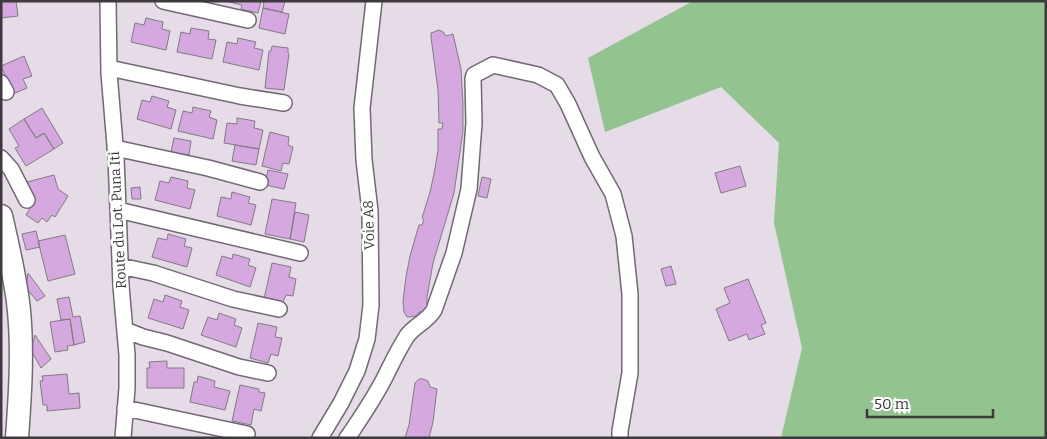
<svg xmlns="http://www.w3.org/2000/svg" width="1047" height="439" viewBox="0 0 1047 439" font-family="Bitter,serif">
	<rect width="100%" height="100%" fill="#e6dce8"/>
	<path fill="#93c38f" d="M693 1H1046V438H781L802 348 774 223 779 143 721 87 605 132 588 58Z"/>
	<path fill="#d5a8df" stroke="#827a84" d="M1 1H16L18 16 1 18Z
		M225 1H261L258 13 241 9 242 5Z
		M264 1H285L282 12 263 8Z
		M263 8 289 14 285 34 259 28Z
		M146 18 163 22 162 29 170 31 166 50 131 42 135 23 144 25Z
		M191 28 209 31 208 39 216 40 212 59 177 52 181 32 190 34Z
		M439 30 443 32 446 36 453 34 461 69 463 104V131L454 193 433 263 427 297V312H419L416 316 409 317H407L404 312 403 301 406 277 410 256 419 225H422L424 220 422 218 430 192 434 174 438 150V129H442L443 123H439L438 90 431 37V33Z
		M238 38 256 42 254 48 263 50 259 70 223 62 227 42 237 44Z
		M272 46 288 48V53L289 54 284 90 265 88 269 51H271Z
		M24 56 32 76 23 79 27 88 13 94 1 66Z
		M152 96 169 101 167 107 176 110 171 129 137 119 142 100 150 102Z
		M193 107 211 111 209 117 217 120 213 139 178 131 183 111 192 113Z
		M42 108 63 143 54 149 44 133 36 138 24 119Z
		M237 118 255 121 254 128 263 130 259 149 224 143 227 123 237 124Z
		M24 119 36 138 44 133 54 149 26 166 15 148 19 146 9 129Z
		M270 132 289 137 288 145 293 147 289 164 283 163 281 171 262 166Z
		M174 138 191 141 189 155 171 152Z
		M235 145 259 149 256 165 232 161Z
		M740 166 746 186 721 193 715 173Z
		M268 170 288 174 284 189 265 185Z
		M54 175 58 189 68 196 55 217 52 215 47 222 42 218 38 223 26 215 34 202 32 200 27 182Z
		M171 177 188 181 187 188 195 190 190 209 155 200 160 181 169 183Z
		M482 177 491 179 487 198 478 196Z
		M140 187 141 199H132L131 188Z
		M232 192 250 197 248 203 256 205 251 225 217 216 221 197 231 199Z
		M272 199 296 203 290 239 265 234Z
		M295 212 309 215 304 242 290 239Z
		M36 231 40 247 26 250 22 234Z
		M168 234 186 239 184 246 192 248 187 267 152 257 158 238 167 240Z
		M65 235 75 274 48 281 38 241Z
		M233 254 250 259 248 265 256 268 250 287 216 275 222 256 232 259Z
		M272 263 291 267 289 277 296 279 293 296 286 295 283 302 264 299Z
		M671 266 676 284 666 286 661 269Z
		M28 273 45 296 37 301 26 288Z
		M748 279 766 323 761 325 765 334 749 340 747 334 729 341 716 309 730 303 724 288Z
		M165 295 182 301 180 307 189 310 183 329 148 318 154 299 163 302Z
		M69 297 73 317 80 316 85 342 74 345 70 319 61 320 57 299Z
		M219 313 236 319 234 325 242 328 236 347 201 335 208 317 217 320Z
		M70 319 74 345 67 346 68 350 55 352 50 322Z
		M258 323 277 327 275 337 282 338 278 356 271 354 268 363 250 358Z
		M35 335 51 359 41 368 31 350Z
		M167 361V368H184V388H147V368H150L149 362Z
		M67 374 69 394 79 393 80 408 47 411V405H43L40 381H43L42 376Z
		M198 376 215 381 214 387 230 391 225 410 190 402 194 382H197Z
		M419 379H423L428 381 430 387 437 389 433 422 429 438H405L409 425 415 383Z
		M240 385 259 389V392L265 393 261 411 254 409 251 425 232 421Z"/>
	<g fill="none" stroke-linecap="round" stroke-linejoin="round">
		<defs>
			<path id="minor" d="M108 1 109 73 116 157 121 286 127 355V388L123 438
				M163 1 248 20
				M109 68 240 96 284 103
				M1 83 6 92
				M115 148 208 168 260 182
				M1 158 11 169 27 200
				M118 210 300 253
				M120 266 153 273 233 299 279 309
				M125 330 143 337 167 343 239 367 268 373
				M125 408 247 434
				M320 438 341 403 357 371 367 339 371 305 370 211 364 160 362 108 374 1
				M347 438 350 434C362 416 375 397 385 377 392 363 398 350 407 336 414 326 428 321 434 310L454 253 469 189 474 123 473 79 474 75 493 65 538 75 557 85 568 104 592 157 613 194 624 236 630 294V373L620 431V438"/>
			<path id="secondary" d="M1 216C8 247 16 279 19 311 23 353 20 396 17 438"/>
		</defs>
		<use href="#minor" stroke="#726974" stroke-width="18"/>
		<use href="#secondary" stroke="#726974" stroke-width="25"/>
		<use href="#minor" stroke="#fff" stroke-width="15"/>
		<use href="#secondary" stroke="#fff" stroke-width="22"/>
	</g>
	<g text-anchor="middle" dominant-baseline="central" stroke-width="5" stroke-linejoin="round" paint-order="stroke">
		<g font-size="14" fill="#3d393d" stroke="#fff">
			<text transform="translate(118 220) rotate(-93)">Route du Lot. Puna Iti</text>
			<text transform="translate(369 225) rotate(-92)">Voie A8</text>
		</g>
	</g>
	<rect width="1047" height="439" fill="none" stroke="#3d393d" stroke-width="5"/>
	<path d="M867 409v8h126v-8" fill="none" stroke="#3d393d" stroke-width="2.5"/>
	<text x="874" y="409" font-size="15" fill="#3d393d" stroke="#ffffff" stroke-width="4" paint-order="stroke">50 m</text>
</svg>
